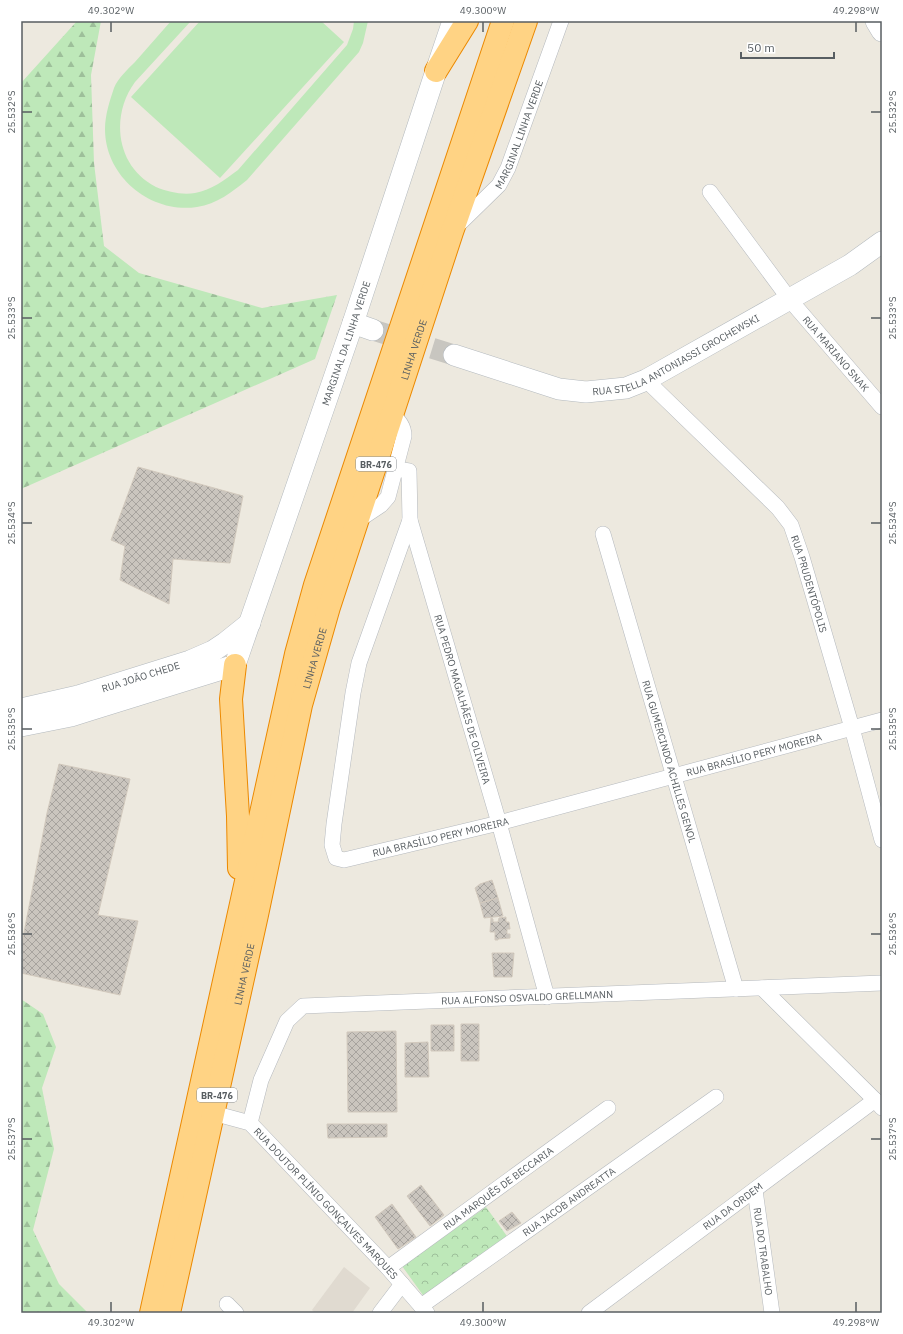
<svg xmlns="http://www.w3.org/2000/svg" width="903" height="1334" viewBox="0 0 903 1334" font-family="'IBM Plex Sans',sans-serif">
	<defs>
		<pattern id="forest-firs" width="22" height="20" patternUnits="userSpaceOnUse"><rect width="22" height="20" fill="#bee8b9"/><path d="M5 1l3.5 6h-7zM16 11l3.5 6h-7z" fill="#9dbf9a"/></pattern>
		<pattern id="park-crowns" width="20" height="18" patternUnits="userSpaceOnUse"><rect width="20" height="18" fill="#bee8b9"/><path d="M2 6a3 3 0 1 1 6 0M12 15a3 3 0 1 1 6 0" fill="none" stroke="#9dbf9a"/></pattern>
		<pattern id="building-cross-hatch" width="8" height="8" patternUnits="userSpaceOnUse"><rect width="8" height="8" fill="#cac5be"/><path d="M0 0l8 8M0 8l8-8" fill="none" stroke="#a7a39e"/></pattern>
	</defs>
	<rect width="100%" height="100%" fill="#ede9df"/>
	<path fill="#e0dad0" d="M344 1267 370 1288 352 1313H315L312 1310Z"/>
	<path fill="url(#forest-firs)" d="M77 21H101L91 75 94 163 104 246 139 273 262 308 337 295 315 359 21 489V83Z
		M21 999 43 1014 56 1047 42 1088 54 1149 33 1230 59 1284 88 1313H21Z"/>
	<path fill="url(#park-crowns)" d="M486 1207 509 1239 425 1298 402 1266Z"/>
	<path fill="#bee8b9" d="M171 21H191L135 82C110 116 116 167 156 187 168 192 182 195 195 193 212 190 224 180 238 170L347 45 353 29 354 21H368L363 43 359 52 247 180C232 192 217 204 197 207 151 214 105 177 105 129 105 115 110 100 114 88 118 78 128 69 135 62 147 48 159 35 171 21Z
		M200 21H321L344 42 220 178 131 97Z"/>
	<path fill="url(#building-cross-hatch)" stroke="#d2c9bd" d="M138 467 243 496 230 563 173 559 169 604 120 580 125 546 111 540Z
		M59 764 130 779 98 915 138 921 120 995 21 973V948L47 813Z
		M492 880 498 898 480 903 475 888 480 884Z
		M498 898 503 916 484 918 480 903Z
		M506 917V922H509L510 929H507V934H510V938L498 939V940H495V932H490L491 918 493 919V922H498L499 918Z
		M492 953H514L512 977H494Z
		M461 1024H479V1061H461Z
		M431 1025H454V1051H431Z
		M396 1031 397 1112H348L347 1032Z
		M428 1042 429 1077H405V1043Z
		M327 1124H387V1137L328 1138Z
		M421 1185 444 1215 430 1226 407 1196Z
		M392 1204 416 1237 398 1249 375 1217Z
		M512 1212 521 1223 507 1231 499 1221Z"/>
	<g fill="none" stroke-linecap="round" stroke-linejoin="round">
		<path stroke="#c8c6c0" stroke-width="21" stroke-dasharray="21 10" stroke-linecap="butt" d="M373 330 454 355"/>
		<defs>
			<g id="street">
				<path id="s1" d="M710 192 790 300 882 407"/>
				<path id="s2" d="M455 228 499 185 508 168 561 21"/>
				<path id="s3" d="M646 380 778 508 791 525 802 557 852 728 882 840"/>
				<path id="s4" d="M397 469 409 471 410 520 499 823 547 997"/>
				<path id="s5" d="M410 520 359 663 353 693 334 824 332 845 336 858 344 860 499 823 882 720"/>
				<path d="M357 521 381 505 388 497 404 436C404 426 399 421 392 414"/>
				<path id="s6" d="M603 534 736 989"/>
				<path d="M762 988 875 1100 882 1108"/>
				<path id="s7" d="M213 1113 250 1123 388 1268 427 1313"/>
				<path id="s8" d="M250 1123 261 1080 287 1021 303 1006 882 983"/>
				<path id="s9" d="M755 1190 772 1313"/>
				<path id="s10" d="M388 1268 608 1108"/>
				<path d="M227 1304 236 1313"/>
				<path id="s11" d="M421 1306 716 1097"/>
				<path d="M380 1313 402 1284"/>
				<path id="s12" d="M589 1313 875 1100"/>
			</g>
			<g id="secondary">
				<path d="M876 21 882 31"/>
				<path d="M353 323 373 330"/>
				<path id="s13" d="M454 355 559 389 586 392 626 388 646 380 850 265 882 242"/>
				<path id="s14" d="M21 709 78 696 190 661 213 651 225 643 250 623"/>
				<path id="s15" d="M21 726 71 716 90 710 235 665 353 323 436 71 453 21"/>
			</g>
			<g id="highway">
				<path d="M436 71 467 21"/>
				<path d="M235 665 231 699 238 816 239 868"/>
				<path d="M151 1313 296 654 315 585 503 21"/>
				<path id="s16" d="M169 1313 257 915 301 705 329 607 452 232 526 21"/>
			</g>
		</defs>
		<use href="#street" stroke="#b5b9be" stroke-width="16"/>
		<use href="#secondary" stroke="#b3b9be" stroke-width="22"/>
		<use href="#highway" stroke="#ec8900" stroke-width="24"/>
		<use href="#street" stroke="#fff" stroke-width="15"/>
		<use href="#secondary" stroke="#fff" stroke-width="21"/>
		<use href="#highway" stroke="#ffd384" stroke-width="22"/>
	</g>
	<path fill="none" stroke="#585e62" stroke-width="1.5" d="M111 22V32M483 22V32M856 22V32M22 112H32M871 112H881M22 318H32M871 318H881M22 523H32M871 523H881M22 729H32M871 729H881M22 934H32M871 934H881M22 1139H32M871 1139H881M111 1302V1312M483 1302V1312M856 1302V1312"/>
	<g text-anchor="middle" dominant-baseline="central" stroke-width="3.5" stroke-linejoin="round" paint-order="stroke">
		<g fill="#fff" stroke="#8a8e91" stroke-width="1">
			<rect x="356" y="457" width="40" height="14" rx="3"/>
			<rect x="197" y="1088" width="40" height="14" rx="3"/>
		</g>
		<g font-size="9" font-weight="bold" fill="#585e62">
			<text x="376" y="464">BR-476</text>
			<text x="217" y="1095">BR-476</text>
		</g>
		<g font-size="10" fill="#585e62" stroke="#fff">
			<text stroke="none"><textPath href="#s2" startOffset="116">MARGINAL LINHA VERDE</textPath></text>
			<text stroke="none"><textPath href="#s15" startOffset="563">MARGINAL DA LINHA VERDE</textPath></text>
			<text stroke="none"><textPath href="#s16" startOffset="995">LINHA VERDE</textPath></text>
			<text stroke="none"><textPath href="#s13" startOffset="236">RUA STELLA ANTONIASSI GROCHEWSKI</textPath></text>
			<text stroke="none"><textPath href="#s1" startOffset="205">RUA MARIANO SNAK</textPath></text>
			<text stroke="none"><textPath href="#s3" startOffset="267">RUA PRUDENTÓPOLIS</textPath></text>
			<text stroke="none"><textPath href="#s16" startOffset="671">LINHA VERDE</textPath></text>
			<text stroke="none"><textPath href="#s14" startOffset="124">RUA JOÃO CHEDE</textPath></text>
			<text stroke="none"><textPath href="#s4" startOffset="248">RUA PEDRO MAGALHÃES DE OLIVEIRA</textPath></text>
			<text stroke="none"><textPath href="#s5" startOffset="781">RUA BRASÍLIO PERY MOREIRA</textPath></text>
			<text stroke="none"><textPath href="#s6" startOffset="237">RUA GUMERCINDO ACHILLES GENOL</textPath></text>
			<text stroke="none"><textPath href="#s5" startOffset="457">RUA BRASÍLIO PERY MOREIRA</textPath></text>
			<text stroke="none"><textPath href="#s16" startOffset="347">LINHA VERDE</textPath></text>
			<text stroke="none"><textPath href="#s8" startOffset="355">RUA ALFONSO OSVALDO GRELLMANN</textPath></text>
			<text stroke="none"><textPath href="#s10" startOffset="136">RUA MARQUÊS DE BECCARIA</textPath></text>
			<text stroke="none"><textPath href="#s11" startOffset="181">RUA JACOB ANDREATTA</textPath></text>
			<text stroke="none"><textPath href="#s7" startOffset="149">RUA DOUTOR PLÍNIO GONÇALVES MARQUES</textPath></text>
			<text stroke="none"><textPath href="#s12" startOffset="179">RUA DA ORDEM</textPath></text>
			<text stroke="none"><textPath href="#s9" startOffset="62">RUA DO TRABALHO</textPath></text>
		</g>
	</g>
	<rect width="903" height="1334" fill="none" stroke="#ffffff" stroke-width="44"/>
	<path d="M741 52v6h93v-6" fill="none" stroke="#585e62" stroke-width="2"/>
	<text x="747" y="52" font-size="12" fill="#585e62" stroke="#ffffff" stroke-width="3" paint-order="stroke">50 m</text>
	<rect x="22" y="22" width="859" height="1290" fill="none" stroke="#585e62" stroke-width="1.5"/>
	<g font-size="10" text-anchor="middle" fill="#585e62">
		<text x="111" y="14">49.302°W</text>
		<text x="483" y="14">49.300°W</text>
		<text x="856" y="14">49.298°W</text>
		<text transform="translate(11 112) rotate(-90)" y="4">25.532°S</text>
		<text transform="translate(892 112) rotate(-90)" y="4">25.532°S</text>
		<text transform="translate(11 318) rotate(-90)" y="4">25.533°S</text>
		<text transform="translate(892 318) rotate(-90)" y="4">25.533°S</text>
		<text transform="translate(11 523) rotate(-90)" y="4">25.534°S</text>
		<text transform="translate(892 523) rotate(-90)" y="4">25.534°S</text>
		<text transform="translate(11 729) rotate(-90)" y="4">25.535°S</text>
		<text transform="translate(892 729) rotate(-90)" y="4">25.535°S</text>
		<text transform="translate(11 934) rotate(-90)" y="4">25.536°S</text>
		<text transform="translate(892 934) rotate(-90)" y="4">25.536°S</text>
		<text transform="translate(11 1139) rotate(-90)" y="4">25.537°S</text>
		<text transform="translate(892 1139) rotate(-90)" y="4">25.537°S</text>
		<text x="111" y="1326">49.302°W</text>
		<text x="483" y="1326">49.300°W</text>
		<text x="856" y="1326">49.298°W</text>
	</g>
</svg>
